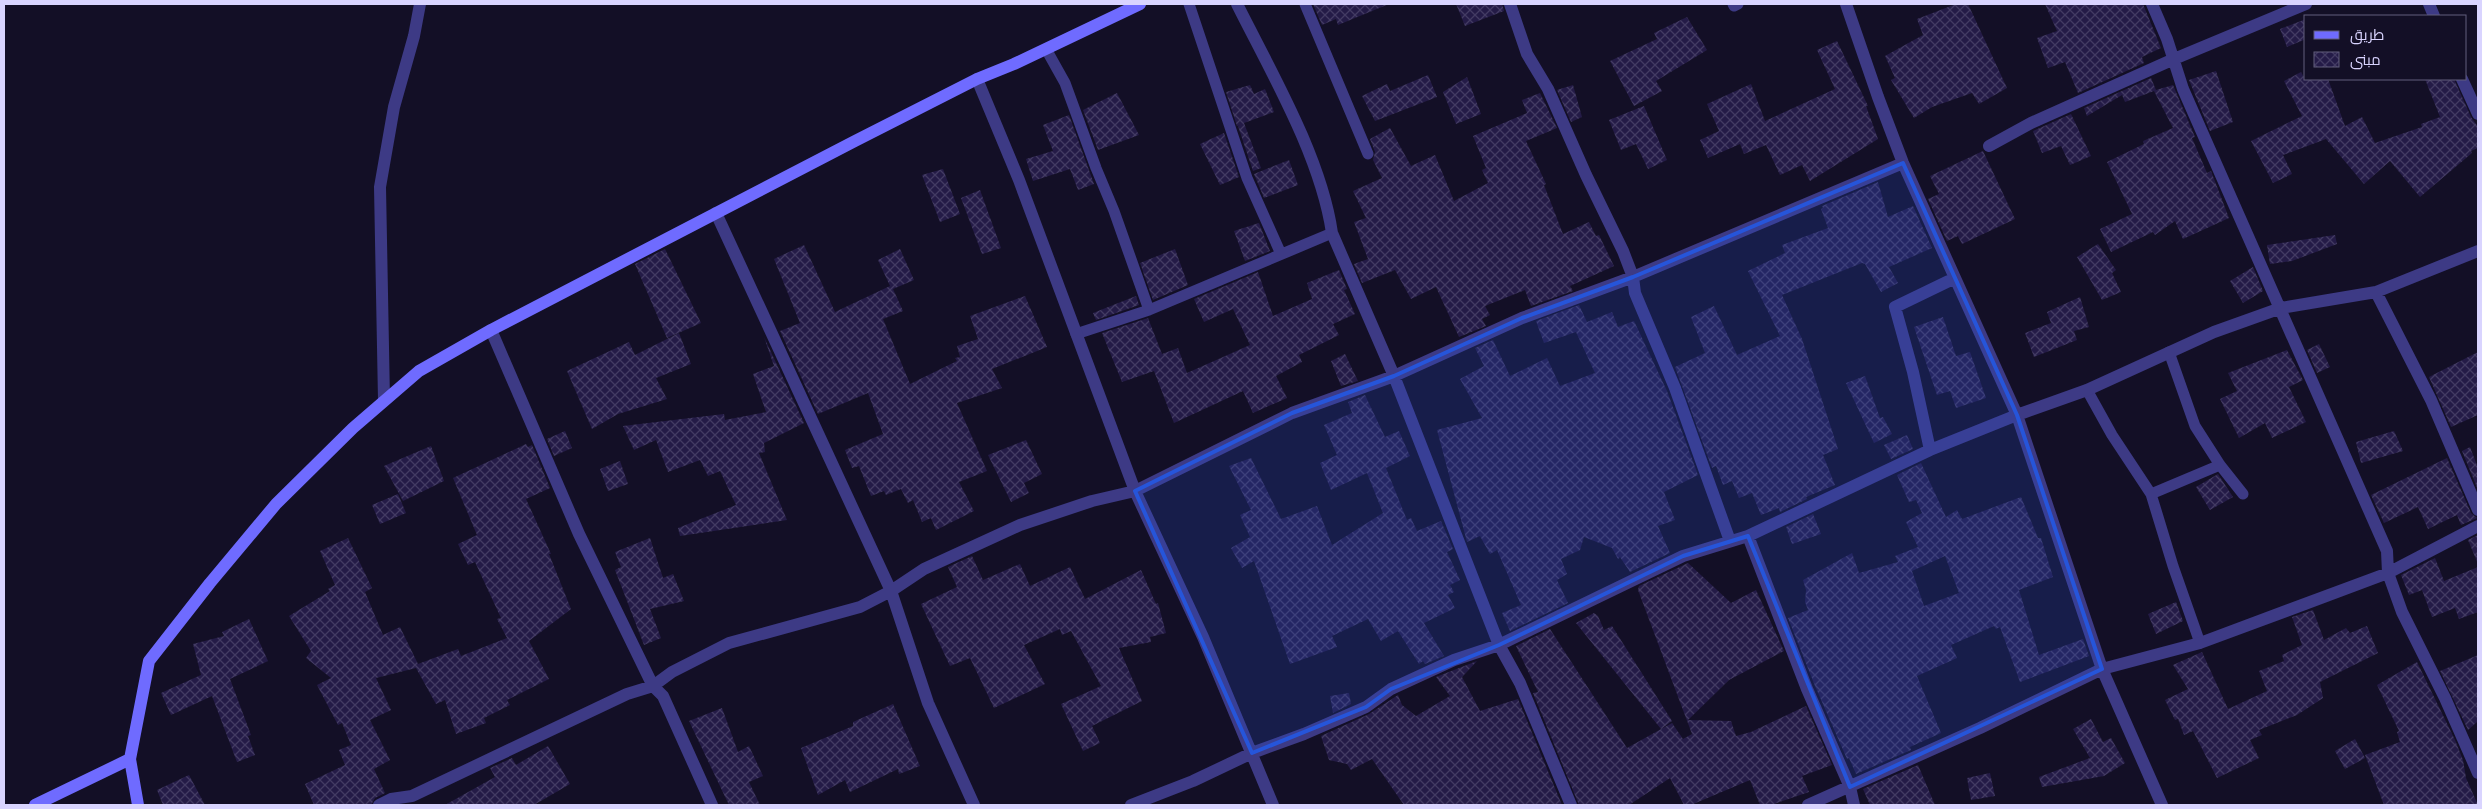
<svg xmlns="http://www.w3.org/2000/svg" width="2482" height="809" viewBox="0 0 2482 809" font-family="Ubuntu,Cairo,sans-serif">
	<defs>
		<pattern id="building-cross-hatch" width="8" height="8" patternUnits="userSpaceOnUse" patternTransform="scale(1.25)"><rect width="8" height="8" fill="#241b47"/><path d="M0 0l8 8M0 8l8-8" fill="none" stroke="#433b63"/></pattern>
	</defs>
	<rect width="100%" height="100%" fill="#130f26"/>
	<path fill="url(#building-cross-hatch)" fill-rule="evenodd" d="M1313 4H1389L1338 25 1336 19 1322 25Z
		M1456 4H1502L1504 11 1465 26Z
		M1956 4H1968L2007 88 1979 104 1972 93 1932 107 1914 118 1891 80 1895 78 1885 56 1923 35 1917 19Z
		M2045 4H2143L2161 48 2142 57 2144 63 2078 93 2065 62 2048 68 2037 38 2057 31Z
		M1687 17 1707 50 1656 81 1662 91 1634 106 1610 61 1657 39 1654 33Z
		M2306 19V39L2287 47 2280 29Z
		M1837 41 1868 106H1866L1878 139 1810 181 1802 165 1780 175 1766 145 1744 154 1740 144 1708 158 1700 140 1719 131 1707 104 1751 84 1765 121 1835 89 1817 50Z
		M2216 71 2233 122 2210 131 2189 80Z
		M2301 72 2305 79H2328L2345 126 2362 117 2375 143 2422 127 2421 124 2440 117 2425 79H2454L2471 117 2478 127V148L2471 151 2472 153 2420 197 2390 161 2364 184 2326 139 2283 155 2292 174 2273 183 2251 141 2302 116 2284 81Z
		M1428 75 1437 97 1375 121 1362 96 1387 84 1390 91Z
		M1467 77 1481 114 1456 124 1443 92Z
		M2151 78 2156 90 2173 85 2195 137 2192 138 2207 173 2211 171 2229 218 2183 239 2175 221 2155 235 2153 232 2111 252 2100 229 2132 214 2107 162 2144 144 2143 141 2173 128 2154 91 2125 102 2122 95 2087 116 2084 108Z
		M1250 85 1254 94 1265 89 1274 112 1244 123 1261 168 1253 171 1238 126 1240 125 1237 126 1226 92Z
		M1573 85 1582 117 1571 122 1557 90Z
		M1117 93 1139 135 1098 150 1083 110Z
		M1540 93 1557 128 1526 141 1546 184 1544 185 1563 234 1589 222 1596 236 1599 235 1614 266 1570 286 1573 291 1531 306 1525 290 1485 306 1490 315 1482 319 1486 326 1459 337 1436 287 1411 299 1395 270 1362 283 1354 264 1368 259 1354 222 1366 218 1353 191 1382 178 1373 160 1375 152 1370 139 1390 128 1411 166 1435 155 1454 201 1488 183 1482 170 1486 168 1473 136 1527 113 1522 100Z
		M1644 106 1667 160 1648 169 1636 144 1621 150 1609 120Z
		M2071 114 2091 156 2070 165 2061 146 2042 153 2033 131Z
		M1069 115 1094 184 1078 190 1070 169 1033 181 1026 159 1053 151 1043 125Z
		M1224 133 1239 177 1220 185 1200 144Z
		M1983 151 2015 219 1962 244 1958 236 1947 241 1928 199 1939 194 1930 176Z
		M1289 160 1298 185 1264 198 1254 174Z
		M943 169 960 214 940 222 922 175Z
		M1878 182 1888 217 1913 206 1932 248 1889 267 1898 283 1881 292 1865 264 1862 263 1782 295 1802 339 1838 449 1823 455 1835 485 1806 497 1807 499 1780 512 1779 508 1761 515 1752 493 1739 498 1732 481 1723 485 1716 466 1712 468 1675 367 1705 353 1691 317 1714 306 1737 355 1780 336 1748 271 1785 253 1782 245 1828 228 1821 209 1823 208 1822 206Z
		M980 190 1001 248 982 254 961 198Z
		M1259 223 1270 251 1245 261 1234 231Z
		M2335 235 2337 244 2292 261 2270 264 2267 245Z
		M2098 244 2116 270 2112 273 2121 292 2102 300 2077 257Z
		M804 245 835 312 890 286 878 260 900 249 914 280 893 289 903 311 883 319 910 384 957 361 955 358 960 357 957 346 978 339 970 316 1025 296 1047 347 992 369 1002 388 957 403 987 471 959 482 974 511 936 530 931 518 922 522 913 500 908 503 901 489 886 495 884 491 871 496 859 466 852 468 845 450 883 434 868 393 818 414 780 331 800 323 774 259Z
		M665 249 701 323 667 338 635 264Z
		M1175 249 1188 285 1153 300 1140 263Z
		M2253 267 2263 291 2243 303 2230 281Z
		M1339 270 1347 289 1344 290 1355 314 1333 324 1339 335 1299 355 1302 362 1276 376 1287 398 1253 413 1243 391 1174 423 1154 371 1122 382 1102 333 1148 318 1162 354 1178 348 1187 373 1250 345 1233 309 1204 322 1194 299 1258 272 1273 316 1312 299 1307 283Z
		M1136 296 1139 305 1096 320 1093 313Z
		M2080 297 2089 327 2074 331 2077 340 2034 357 2025 333 2051 323 2047 312Z
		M1579 305 1587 322 1612 312 1618 327 1634 321 1667 391 1698 475 1664 492 1675 520 1658 526 1670 553 1630 572 1620 557 1618 559 1612 548 1584 537 1580 550 1561 559 1567 574 1557 580 1568 603 1510 631 1502 613 1521 605 1497 550 1490 554 1480 536 1467 542 1437 430 1482 418 1460 379 1484 366 1475 348 1493 340 1510 376 1547 358 1560 386 1595 373 1576 332 1544 343 1536 321Z
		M1943 317 1956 356 1970 352 1986 398 1956 408 1950 391 1937 395 1914 327Z
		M679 333 691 364 656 378 667 399 618 414 592 429 567 371 629 342 635 355Z
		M764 337 804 423 764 443 765 452 759 453 787 520 680 536 678 528 736 505 720 471 708 476 700 460 668 472 656 440 634 450 623 426 724 414 725 420 766 412 753 374 774 366Z
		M2319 344 2330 367 2317 373 2307 350Z
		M2287 350 2303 380 2289 387 2306 422 2272 438 2265 423 2239 438 2220 399 2237 391 2228 373Z
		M2478 352V415L2451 427 2429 377Z
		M1345 354 1358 381 1341 386 1331 361Z
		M1865 376 1880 418 1883 417 1892 434 1874 443 1846 383Z
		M1365 395 1385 437 1399 431 1410 456 1386 468 1407 520 1411 518 1417 531 1441 521 1453 549 1447 552 1460 580 1450 585 1454 592 1448 595 1455 608 1424 623 1444 656 1425 664 1423 661 1419 664 1398 631 1381 641 1368 619 1332 636 1337 647 1290 664 1254 561 1242 568 1231 548 1250 537 1240 515 1251 510 1229 466 1251 458 1281 519 1317 506 1332 545 1383 513 1367 473 1331 490 1320 463 1337 455 1324 425 1352 413 1348 402Z
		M565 431 572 448 554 456 547 439Z
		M2394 431 2403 451 2361 463 2356 442Z
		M1907 435 1913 449 1891 459 1884 445Z
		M1026 440 1042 474 1024 483 1029 493 1011 502 988 455Z
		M526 444 528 447 532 445 550 488 526 499 551 554H549L571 609 529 641 549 679 507 700 510 705 484 718 486 723 456 734 445 700 436 704 416 668 376 678 391 710 370 720 390 760 374 769 385 793 375 798 371 805H314L305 784 345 765 339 750 351 745 342 723 338 725 317 685 331 678 306 658 311 651 289 616 330 591 328 589 335 585 320 551 348 538 372 588 365 592 383 635 400 627 418 664 458 649 461 656 507 638 497 619 501 618 475 562 468 565 458 544 477 535 453 478Z
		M431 446 444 481 403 501 384 466Z
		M2470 447 2478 468V490L2462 451Z
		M2447 458 2471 513 2477 518 2461 525 2457 515 2428 529 2418 507 2384 523 2371 495Z
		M620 461 628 484 608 491 600 469Z
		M1921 463 1946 517 1957 510 1962 519 2021 497 2038 538H2041L2053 577 2019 590 2039 655 2083 639 2089 656 2020 682 2000 627 1996 629 1994 626 1951 645 1957 658 1917 676 1941 733 1910 747 1911 750 1856 774 1849 758 1847 759 1815 686 1788 618 1808 610 1805 602 1806 590 1803 580 1852 553 1859 573 1898 562 1895 556 1918 547 1906 522 1922 513 1916 500 1909 502 1897 475ZM1945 556 1959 593 1924 606 1912 571Z
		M2218 474 2233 497 2210 510 2196 487Z
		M398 494 406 513 380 524 372 505Z
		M1813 514 1821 534 1792 544 1786 527Z
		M2478 535V564L2468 540Z
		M650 538 663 578 673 574 684 601 650 609 661 638 644 645 615 570 621 567 615 552Z
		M972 556 983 580 1020 564 1030 586 1070 567 1085 599 1141 570 1156 604 1158 603 1166 633 1150 637 1151 642 1119 648 1142 701 1092 726 1100 743 1083 751 1061 704 1101 686 1071 631 1062 635 1060 629 1024 645 1045 684 994 708 970 658 950 666 921 604 957 587 948 567Z
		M2435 558 2444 581 2478 567V612L2459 619 2455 608 2432 617 2422 590 2409 595 2401 575Z
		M1688 563 1731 603 1756 590 1784 651 1729 680 1688 720 1731 721 1736 736 1751 732 1806 706 1832 765 1802 776 1809 792 1771 805H1760L1750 780 1691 805H1684L1670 778 1629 805H1579L1533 693 1538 692 1516 646 1550 629 1627 748 1672 723 1683 739 1692 734 1638 590 1639 586Z
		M2176 602 2183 621 2156 634 2148 614Z
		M2313 610 2324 640 2346 628 2350 633 2367 626 2378 653 2320 682 2323 698 2297 715 2259 730 2262 735 2250 740 2259 758 2217 778 2193 731 2184 735 2178 719 2175 720 2165 700 2188 689 2173 665 2202 652 2228 709 2267 691 2259 671 2284 661 2282 655 2302 645 2292 617Z
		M1594 613 1598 616 1604 630 1612 626 1672 721 1661 729 1576 623Z
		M249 619 268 661 230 679 251 735 248 736 255 755 237 762 212 696 171 715 161 693 201 675 193 644 224 636 222 632Z
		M2478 655V721L2468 730 2440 671Z
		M1477 661 1462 677 1480 711 1518 699 1562 805H1404L1372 759 1351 770 1347 764 1329 760 1321 736 1369 714 1398 695 1402 705 1416 716 1450 696 1436 677Z
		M2417 662 2455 740 2463 760 2466 778 2478 805H2384L2365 755 2400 742 2397 732 2399 731 2377 685Z
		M1349 693 1351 704 1333 713 1330 696Z
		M893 704 920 766 899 774 898 769 850 792 845 780 818 795 801 748 853 726V722Z
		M722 708 738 752 749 746 763 776 749 782 760 805H729L689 721Z
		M2091 719 2103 742 2111 738 2125 763 2104 776 2042 787 2039 777 2090 758 2073 729Z
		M2355 739 2365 758 2345 769 2335 751Z
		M548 746 570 784 534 805H445L495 777 490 768 512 758 516 765Z
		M1918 765 1935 805H1870L1863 789Z
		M1990 773 1995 796 1971 800 1967 778Z
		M189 775 205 805H163L157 790Z"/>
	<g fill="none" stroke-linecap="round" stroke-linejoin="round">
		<path stroke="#3d3a85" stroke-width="11" d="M1189 4 1247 178 1281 254
			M1305 4 1368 154
			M1733 4 1734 6 1738 4
			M1046 49 1065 83 1096 168 1114 211 1149 310 1076 334
			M1149 310 1332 233
			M2169 352 2195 426 2220 465 2243 494
			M2087 390 2112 435 2151 494 2220 465
			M2151 494 2173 566 2200 643"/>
		<path stroke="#3d3a85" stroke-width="12" d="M1237 4C1271 72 1321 157 1332 233L1394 376 1499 645 1520 683 1571 805
			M1510 4 1527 54 1548 89 1586 175 1623 251 1633 277 1635 293 1675 388 1730 541
			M1846 4 1878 97 1903 163 2017 415 2102 669 2162 805
			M2152 4 2167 39 2183 89 2387 551 2388 573 2402 612 2445 698 2478 773
			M2429 4 2434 16
			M977 79 1019 180 1135 491 1203 637 1273 805
			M2462 79 2478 114
			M1989 146 2031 123 2174 59 2306 4
			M716 213 891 591 928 703 974 805
			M2376 292 2431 400 2478 510
			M491 330 579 534 653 686 663 696 712 805
			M384 400 380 187 394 107 414 36 420 4
			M1930 450 1913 372 1895 307 1955 278
			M1748 536 1807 689 1850 787 1854 805
			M379 805 391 799 412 796 627 694 653 686 672 672 729 643 860 607 891 591 924 569 1020 525 1092 501 1135 491 1292 413 1394 376 1522 318 1633 277 1903 163
			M1131 805 1193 781 1252 753 1304 734 1366 707 1391 689 1454 660 1499 645 1683 556 1748 536 1930 450 2017 415 2087 390 2214 332 2281 308 2376 292 2478 251
			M1808 805 1980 728 2102 669 2200 643 2388 573 2478 526"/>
		<path stroke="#6f6bff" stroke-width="12" d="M35 805 130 759
			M138 805 130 759 149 661 210 583 276 504 353 428 419 371 491 330 855 141 977 79 1014 64 1140 4"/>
	</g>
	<path fill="#2655da" fill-opacity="0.2" stroke="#2655da" stroke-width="4" stroke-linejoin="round" d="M1903 163 2017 415 2102 669 1850 787 1748 536 1683 556 1499 645 1391 689 1366 707 1252 753 1135 491 1292 413 1394 376 1522 318 1633 277Z"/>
	<rect width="2482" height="809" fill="none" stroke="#d9d4ff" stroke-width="10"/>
	<rect x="2304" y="15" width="162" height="65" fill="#130f26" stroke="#625e7d"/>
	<rect x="2314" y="31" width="25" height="8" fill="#6f6bff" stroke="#625e7d"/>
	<text x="2350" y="40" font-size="15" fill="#d9d4ff">طريق</text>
	<rect x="2314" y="52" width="25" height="15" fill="url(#building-cross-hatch)" stroke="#625e7d"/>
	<text x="2350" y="65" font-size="15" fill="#d9d4ff">مبنى</text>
</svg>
